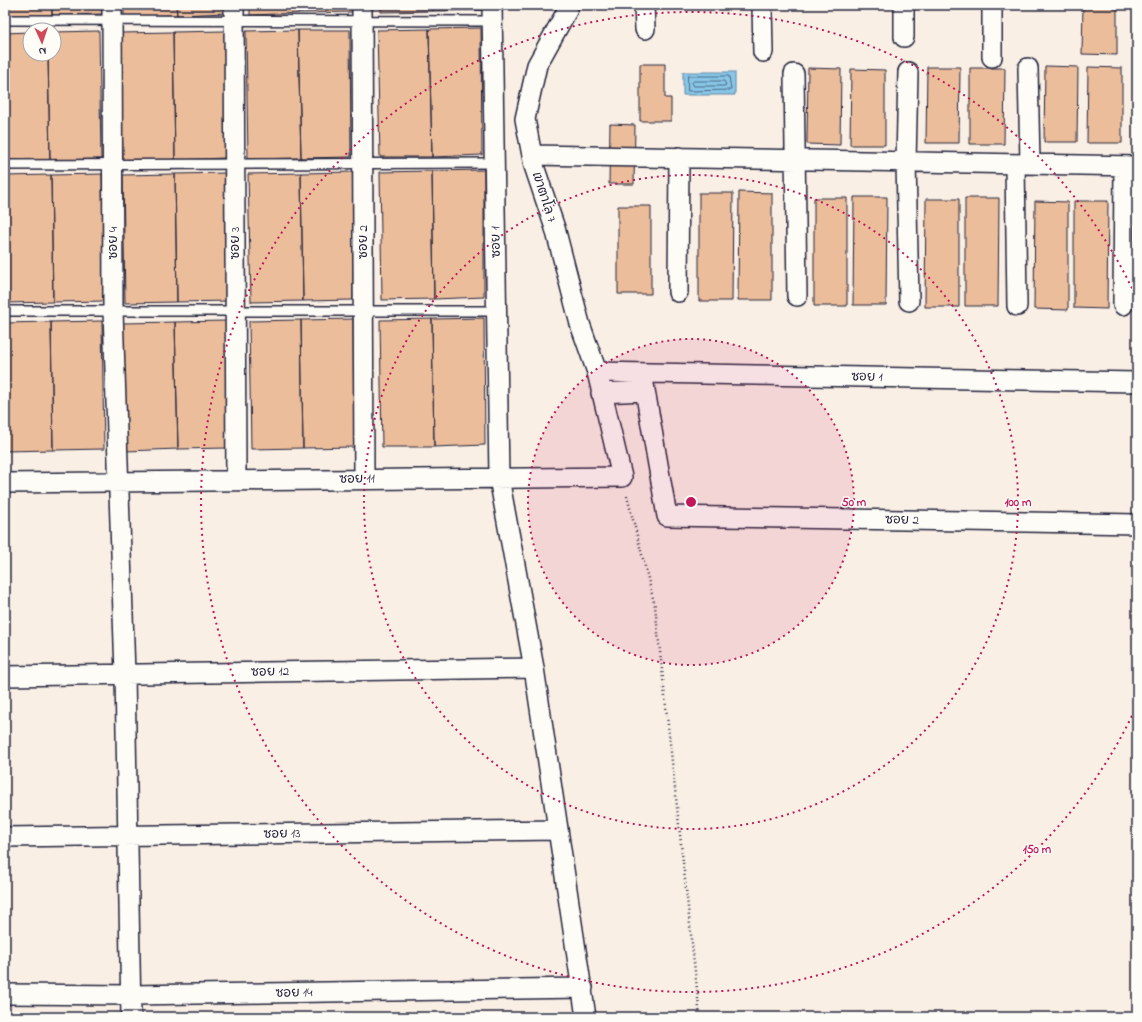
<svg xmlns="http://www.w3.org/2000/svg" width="1142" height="1022" viewBox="0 0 1142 1022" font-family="'Indie Flower','Playpen Sans Thai',sans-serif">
	<rect width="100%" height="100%" fill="#f9efe5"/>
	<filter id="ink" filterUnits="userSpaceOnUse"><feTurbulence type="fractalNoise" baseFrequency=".025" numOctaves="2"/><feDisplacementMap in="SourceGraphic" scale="8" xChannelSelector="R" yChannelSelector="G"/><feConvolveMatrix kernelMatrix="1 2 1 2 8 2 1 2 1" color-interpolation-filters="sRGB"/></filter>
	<g filter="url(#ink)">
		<path fill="#88c7e8" stroke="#5f85a3" d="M683 72H735V95H683Z"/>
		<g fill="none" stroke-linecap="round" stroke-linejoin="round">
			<path stroke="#4b6480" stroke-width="1" d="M688 76H729L731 90 688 91Z
				M694 81H724L726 85 724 86H694L692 83Z"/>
		</g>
		<path fill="#ebbd9b" stroke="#22223b" d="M5 5H52V15L5 16Z
			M52 5H103V14L52 15Z
			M124 5H176L177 15 124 16Z
			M176 5H227V13L177 15Z
			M250 5H302V13L250 15Z
			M302 5H352V12L302 13Z
			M381 5H433V11L381 12Z
			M433 5H484V10L433 11Z
			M1083 5H1117V55L1082 54Z
			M481 28 482 155 432 157 429 29Z
			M429 29 432 157H380L377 30Z
			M298 30H350L351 157 301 158Z
			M298 30 301 158 248 159 246 31Z
			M99 31 101 159 50 160 48 54H54V32Z
			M225 31V158L175 160 173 32Z
			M30 32V54H48L50 160 5 161V33Z
			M173 32 175 160 123 161 120 33Z
			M640 64H665V98H671V121H640Z
			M1045 66 1078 67 1077 142H1044Z
			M927 67H960L959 143H926Z
			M1088 67 1122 68V143H1087Z
			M808 68 841 69 840 145 807 144Z
			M970 68H1005L1004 144H970Z
			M851 69 885 70V145H850Z
			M610 124 635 125 634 184H609Z
			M484 170V297L434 299 432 171Z
			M432 171 434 299 382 300 380 172Z
			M353 172V300L303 301 301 173Z
			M227 173 228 301 177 302 175 174Z
			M301 173 303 301 251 302 248 174Z
			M102 174 104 301 53 302 51 175Z
			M175 174 177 302 125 303 123 175Z
			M51 175 53 302 5 303V176Z
			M739 192 772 193V300H738Z
			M699 193H733L732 301H699Z
			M854 197H887L886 305H853Z
			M814 198H847V306H814Z
			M965 198H999L998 306H965Z
			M926 199H959V307H925Z
			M1035 201 1068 202V310L1034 309Z
			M1074 201H1108L1107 309 1074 308Z
			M618 206H651V294H618Z
			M484 318 485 445 434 447 432 319Z
			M353 319 354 447 303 448 301 320Z
			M432 319 434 447H382L380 320Z
			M301 320 303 448 251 449 249 321Z
			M102 321 104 449 53 450 51 322Z
			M227 321 228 448 178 449 175 322Z
			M51 322 53 450 5 451V323Z
			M175 322 178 449 126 451 123 323Z"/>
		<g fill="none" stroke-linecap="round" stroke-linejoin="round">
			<defs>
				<path id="lane" d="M5 20 492 21
					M5 165 494 163
					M5 311H497"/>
				<path id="street" d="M112 5 113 311 125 674 131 1017
					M234 5 236 480
					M362 5 364 479
					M492 5 499 478 534 668 586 1017
					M644 5 645 29
					M762 5 763 52
					M904 5V37
					M992 57V5
					M1028 68 1030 164
					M908 72 906 162 909 301
					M794 74 797 296
					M532 155 1137 166
					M1015 164 1017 306
					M678 292 679 157
					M1123 305 1124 166
					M597 372 1137 382
					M642 373 667 516 1137 524
					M601 393 645 391
					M5 483 622 477 597 372 580 324 555 228 534 166 525 119 537 65 568 9V5
					M5 676 534 668
					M5 837 558 830
					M5 994 131 995 583 988"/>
			</defs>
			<use href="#lane" stroke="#22223b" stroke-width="12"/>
			<use href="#street" stroke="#22223b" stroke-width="22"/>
			<path stroke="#22223b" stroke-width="2.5" stroke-dasharray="1 3" stroke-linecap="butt" d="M627 496 655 606 700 1017"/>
			<use href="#lane" stroke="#fdfcf7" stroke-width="9"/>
			<use href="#street" stroke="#fdfcf7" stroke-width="19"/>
		</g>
	</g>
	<circle cx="691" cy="502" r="163" fill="#c2185b" fill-opacity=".12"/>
	<g fill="none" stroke="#c2185b" stroke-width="2" stroke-dasharray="2 4">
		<circle cx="691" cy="502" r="163"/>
		<circle cx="691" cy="502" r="327"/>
		<path d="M1137 705A490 490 0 1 1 1137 299"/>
	</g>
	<g text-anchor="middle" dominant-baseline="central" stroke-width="3" stroke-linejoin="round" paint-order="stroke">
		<g font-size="13" fill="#22223b" stroke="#fdfcf7">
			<text transform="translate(544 197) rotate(72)">เขาตาโล 7</text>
			<text transform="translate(363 242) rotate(-90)">ซอย 2</text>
			<text transform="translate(496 242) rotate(-91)">ซอย 1</text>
			<text transform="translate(113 243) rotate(-90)">ซอย 4</text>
			<text transform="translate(235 243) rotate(-90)">ซอย 3</text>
			<text transform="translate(867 377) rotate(1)">ซอย 1</text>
			<text transform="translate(357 479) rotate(-1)">ซอย 11</text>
			<text transform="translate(902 520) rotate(1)">ซอย 2</text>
			<text transform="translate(270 672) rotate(-1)">ซอย 12</text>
			<text transform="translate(282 834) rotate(-1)">ซอย 13</text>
			<text transform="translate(294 993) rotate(-1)">ซอย 14</text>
		</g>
	</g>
	<circle cx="691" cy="502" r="6" fill="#c2185b" stroke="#fdfcf7" stroke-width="2"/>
	<g font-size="12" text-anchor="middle" font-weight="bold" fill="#c2185b" stroke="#fdfcf7" stroke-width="3" stroke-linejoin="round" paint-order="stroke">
		<text x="854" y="506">50 m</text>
		<text x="1018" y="506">100 m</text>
		<text x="1037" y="853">150 m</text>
	</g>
	<rect width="1142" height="1022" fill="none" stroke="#fdfcf7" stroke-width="20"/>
	<rect x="10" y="10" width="1122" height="1002" fill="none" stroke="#22223b" stroke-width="1.5" filter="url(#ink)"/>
	<g transform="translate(42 42) rotate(177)"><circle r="19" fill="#fdfcf7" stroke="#a5a5ac"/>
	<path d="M0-3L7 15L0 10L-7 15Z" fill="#d1495b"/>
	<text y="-6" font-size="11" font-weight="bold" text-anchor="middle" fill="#22223b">N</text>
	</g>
</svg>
